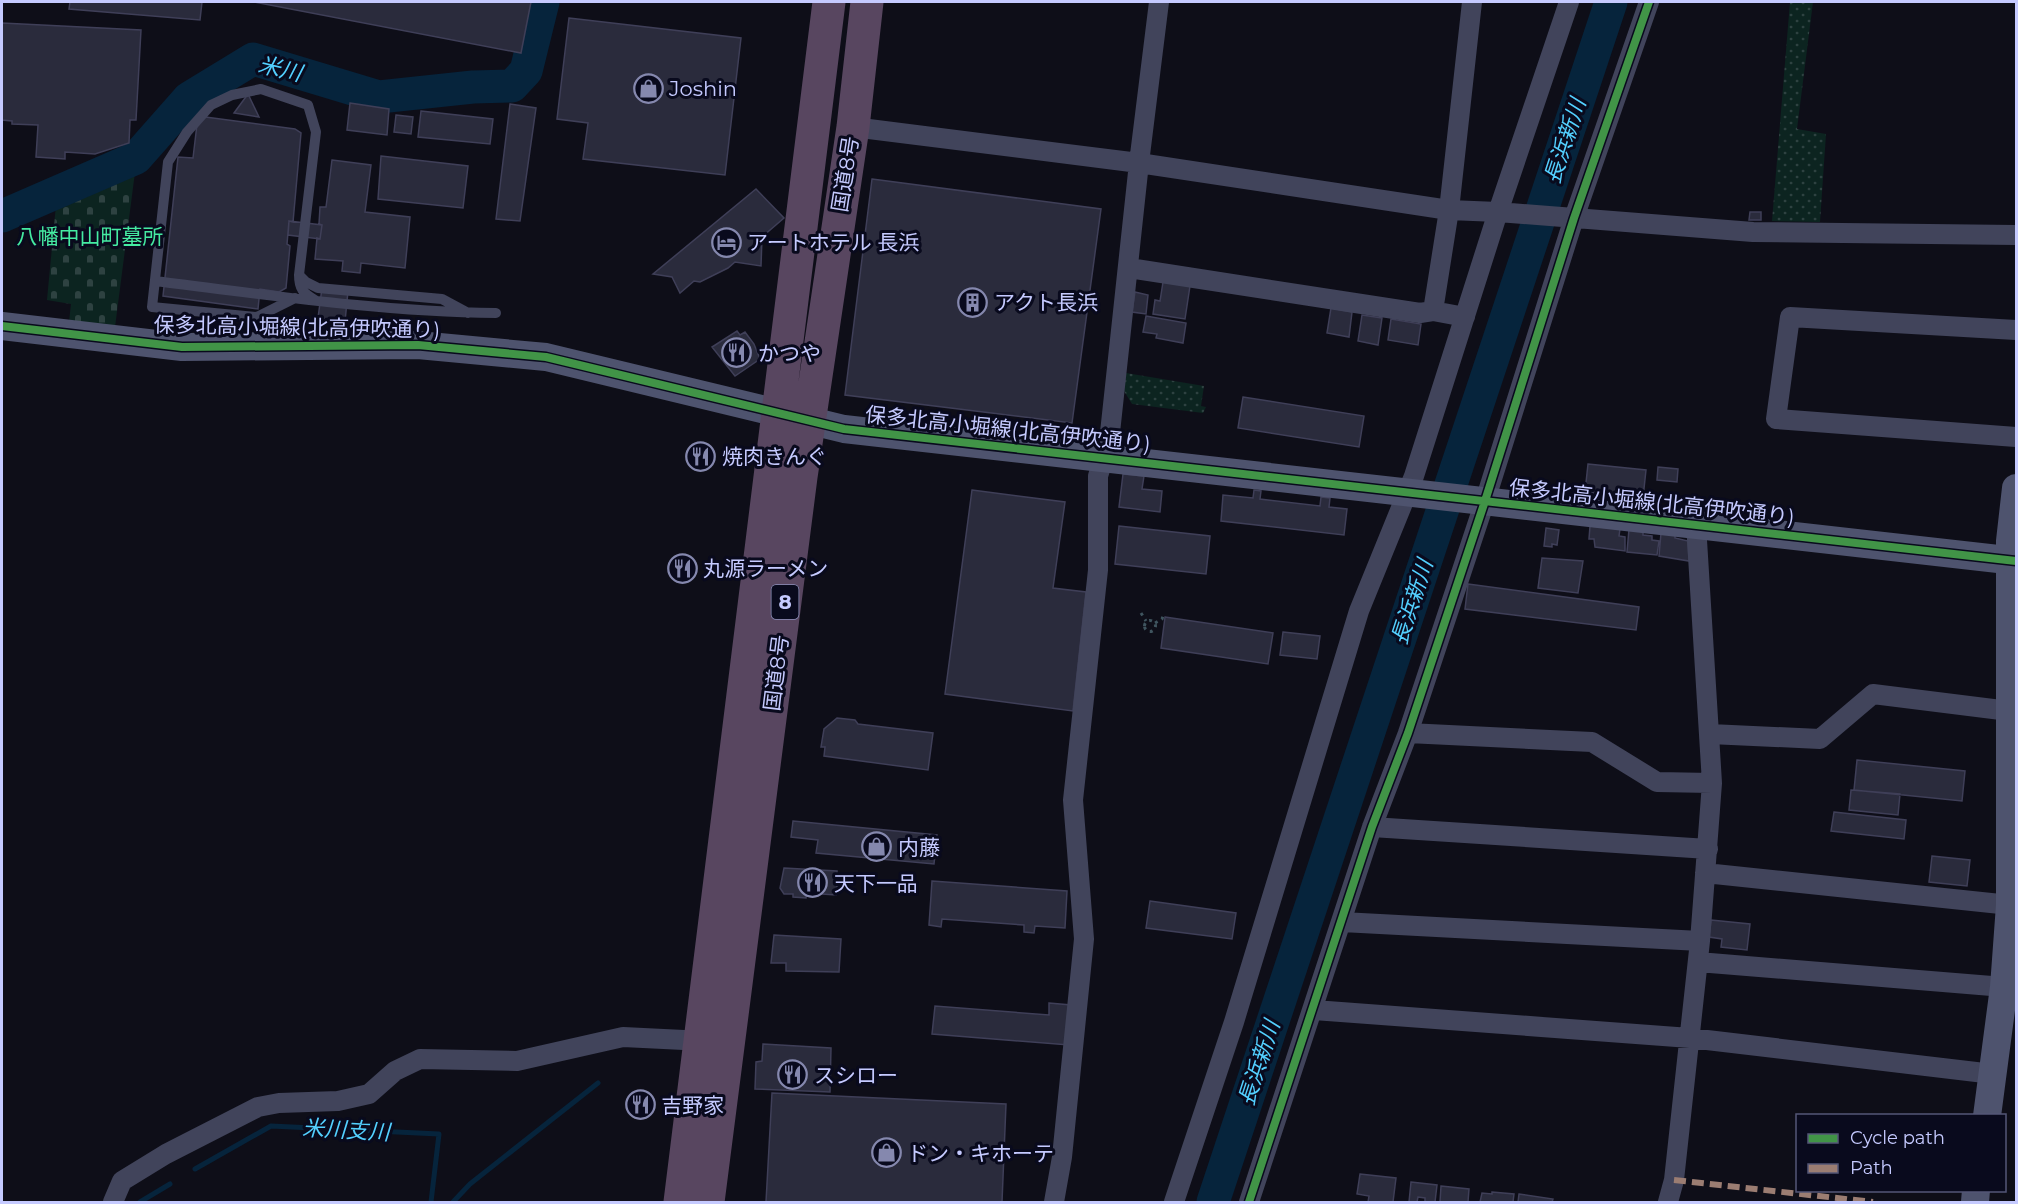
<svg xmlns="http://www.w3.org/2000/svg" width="2018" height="1204" viewBox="0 0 2018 1204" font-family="Montserrat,'Noto Sans JP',sans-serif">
	<defs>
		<pattern id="grass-dots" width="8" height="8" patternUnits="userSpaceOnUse" patternTransform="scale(1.5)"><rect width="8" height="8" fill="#0c2420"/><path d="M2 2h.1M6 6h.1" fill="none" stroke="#2e4241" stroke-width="1.8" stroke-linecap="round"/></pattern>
		<pattern id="cemetery-stones" width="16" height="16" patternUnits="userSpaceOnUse" patternTransform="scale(1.5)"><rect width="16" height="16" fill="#0c2420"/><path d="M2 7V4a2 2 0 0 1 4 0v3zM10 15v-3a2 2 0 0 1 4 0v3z" fill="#2e4241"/></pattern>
	</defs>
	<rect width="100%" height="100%" fill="#0e0e18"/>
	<path fill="url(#grass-dots)" d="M1790 2H1813L1797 129 1826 134 1820 222 1772 221Z
		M1126 373 1204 386 1201 406 1206 407 1203 413 1132 404 1124 391Z"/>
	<path fill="url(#cemetery-stones)" d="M135 172 115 327 69 322 71 304 47 300 56 205 95 186Z"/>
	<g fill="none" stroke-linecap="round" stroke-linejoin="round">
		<path stroke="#06243c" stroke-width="5" d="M195 1169 271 1126 439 1134 431 1202
			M140 1202 170 1184
			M453 1202 470 1184 598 1083"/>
		<path stroke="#06243c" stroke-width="33" d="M2 216 136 158 189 98 253 59 379 97 473 87 512 86 526 71 543 2
			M1213 1202 1611 2"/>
	</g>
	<path fill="#2a2b3c" stroke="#3f3f58" stroke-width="1.5" d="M70 2H202L200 20 69 9Z
		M254 2H531L521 53Z
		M569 18 741 38 725 175 583 159 588 123 557 119Z
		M2 23 141 30 136 120H130L129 143 95 154 65 152V159L36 157 38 125 12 124V121L2 120Z
		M248 94 259 117 234 113Z
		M350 103 389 109 387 135 347 130Z
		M510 104 536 108 520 221 496 219Z
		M421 111 493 119 490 144 418 137Z
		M396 115 413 117 411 134 394 132Z
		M198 116 295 129 301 133 293 222 289 221 287 244 290 246 286 288 279 292 260 289 258 309 163 296 178 157 193 158Z
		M381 156 468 166 463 208 378 199Z
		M332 160 371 165 365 212 410 217 405 268 361 263 360 273 342 271 343 261 315 259 317 238 320 239 322 225 319 224 320 207H326Z
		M872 179 1101 209 1072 423 845 395Z
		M756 189 784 218 762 237 761 266 735 262 728 268 700 282 694 281 680 293 672 277 653 274Z
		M1750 212H1761V220H1749Z
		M289 221 322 225 320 239 288 235Z
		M1163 282 1190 286 1185 319 1153 314 1155 300 1160 301Z
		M322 288 348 291 345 322 318 318Z
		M1135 292 1148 295 1146 314 1132 312Z
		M1331 308 1352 312 1349 337 1327 333Z
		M1362 315 1382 318 1378 345 1358 341Z
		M1146 316 1186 323 1183 343 1156 338 1157 334 1143 332Z
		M1391 319 1421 324 1418 345 1388 340Z
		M737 331 740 335 745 332 754 344 760 359 735 376 712 347Z
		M1243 397 1364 416 1359 447 1238 428Z
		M1588 464 1646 470 1643 498 1585 492Z
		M1658 467 1678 469 1677 482 1657 480Z
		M1123 474 1144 476 1142 489 1162 491 1160 512 1119 507Z
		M972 490 1065 502 1053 588 1086 592 1073 711 945 694Z
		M1254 490 1261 491 1260 499 1320 506 1321 497 1330 498 1329 507 1347 509 1344 535 1221 521 1223 495 1253 498Z
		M1119 526 1210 536 1206 574 1115 564Z
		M1590 526 1620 529 1619 536 1625 537V551L1595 547 1594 539H1589Z
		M1546 528 1559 530 1557 545 1552 544V547L1544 546Z
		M1629 529 1643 531V535L1652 536V540L1659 541 1657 555 1627 552Z
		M1661 533 1675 535V538L1688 541 1689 561 1659 556Z
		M1542 558 1583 561 1578 593 1538 588Z
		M1468 584 1639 607 1636 630 1465 609Z
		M1165 617 1273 633 1268 664 1161 648Z
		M1283 632 1320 636 1317 659 1280 655Z
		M837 718 855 720 858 724 933 733 928 770 824 756 825 747H821L824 729Z
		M1857 760 1965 771 1962 801 1854 790Z
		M1851 790 1900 794 1898 815 1849 810Z
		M1834 812 1906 820 1904 839 1831 831Z
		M793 821 937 835 934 864 816 853 818 840 791 837Z
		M1932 856 1970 860 1967 886 1929 882Z
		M784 868 837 871V875L845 876 844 886H837L836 895 806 893V898L793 897V894H784L780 888Z
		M932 881 1067 891 1065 928 1035 926 1034 933 1024 932V925L942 919 941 927 929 925Z
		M1150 901 1236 913 1232 939 1146 928Z
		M1711 920 1750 924 1747 950 1721 947 1722 939 1709 937Z
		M774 935 841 939 839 972 786 971V963H771Z
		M1049 1003 1071 1005 1069 1045 932 1034 935 1006 1049 1015Z
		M763 1044 831 1048 830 1092 755 1089 756 1062 762 1061Z
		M772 1093 1006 1104 1002 1202H766Z
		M1360 1174 1396 1178 1393 1202H1368L1369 1196 1357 1194Z
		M1411 1182 1437 1185 1435 1202H1425V1198L1418 1197 1417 1202H1409Z
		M1441 1186 1469 1189 1468 1202H1440Z
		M1492 1192 1514 1194 1513 1202H1480L1482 1193 1492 1194Z
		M1519 1194 1553 1199 1552 1202H1518Z"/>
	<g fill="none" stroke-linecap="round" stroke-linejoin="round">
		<path stroke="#3f545e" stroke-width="3" stroke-dasharray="3 4.5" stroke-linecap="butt" d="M1141 613 1146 621
			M1144.5 626a5.5 5.5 0 1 1 11 0a5.5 5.5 0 1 1-11 0Z
			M1155 623 1162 619 1163 616"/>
		<path stroke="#41445b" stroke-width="10" d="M299 275C299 289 303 293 315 300
			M155 281C268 295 382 312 496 313
			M295 298 257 317 152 307 168 162 187 132 211 105 232 95 261 89 308 105 316 132 299 275 306 282 318 288 442 299 468 313"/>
		<path stroke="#41445b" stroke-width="20" d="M853 127 1139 163 1449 210 1498 212 1753 232 2016 235
			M1129 268 1420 313 1433 311
			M1465 317 1433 311 1449 210 1472 2
			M2016 330 1790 317 1776 419 2016 437
			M1408 733 1592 742 1657 782 1712 783
			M1710 734 1820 739 1873 694 2009 711
			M1372 827 1708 849
			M1705 873 2010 905
			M1342 922 1700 941
			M1698 962 2004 987
			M1314 1010 1690 1038 1993 1074
			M113 1202 122 1181 166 1154 258 1107 279 1103 338 1101 369 1094 395 1071 420 1059 517 1061 623 1037 684 1040 700 1044
			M1054 1202 1062 1157 1084 939 1073 800 1098 570V476L1109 442 1139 163 1159 2
			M1174 1202 1234 1022 1359 611 1414 476 1498 212 1569 2
			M1249 1202 1372 827 1408 733 1485 501 1574 218 1649 2
			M1668 1202 1674 1180 1700 941 1712 783 1696 524"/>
		<path stroke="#4e536e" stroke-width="28" d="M2 326 182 347 418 345 546 357 844 429 2016 561
			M1987 1116 2004 987 2010 905V541L2016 488
			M1975 1202 1976 1190"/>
		<path stroke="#584660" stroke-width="33" d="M680 1202 829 2
			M708 1202 801 477 853 127 867 2"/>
		<path stroke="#9b7d72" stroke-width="6" stroke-dasharray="12 6" stroke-linecap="butt" d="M1674 1180 1873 1202"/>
		<defs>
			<path id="cycleway" d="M2 326 182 347 418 345 546 357 844 429 2016 561
				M1249 1202 1372 827 1408 733 1485 501 1574 218 1649 2"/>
		</defs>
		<use href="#cycleway" stroke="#090a1d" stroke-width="11"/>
		<use href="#cycleway" stroke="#419447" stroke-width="8"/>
	</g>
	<defs>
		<symbol id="shop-ring" viewBox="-11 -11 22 22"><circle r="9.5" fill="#090a1d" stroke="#8588ae" stroke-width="1.5"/><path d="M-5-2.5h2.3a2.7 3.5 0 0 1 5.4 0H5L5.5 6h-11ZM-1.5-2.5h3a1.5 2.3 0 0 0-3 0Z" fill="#8588ae"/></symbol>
		<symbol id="hotel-ring" viewBox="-11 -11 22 22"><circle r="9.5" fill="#090a1d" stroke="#8588ae" stroke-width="1.5"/><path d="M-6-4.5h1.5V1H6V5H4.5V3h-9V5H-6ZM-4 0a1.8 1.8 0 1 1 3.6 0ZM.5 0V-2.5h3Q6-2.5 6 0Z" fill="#8588ae"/></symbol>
		<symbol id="building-ring" viewBox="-11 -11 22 22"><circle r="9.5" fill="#090a1d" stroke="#8588ae" stroke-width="1.5"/><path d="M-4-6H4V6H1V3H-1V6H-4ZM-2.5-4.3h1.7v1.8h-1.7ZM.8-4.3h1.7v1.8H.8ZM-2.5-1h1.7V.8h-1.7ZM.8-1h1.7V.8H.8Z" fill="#8588ae"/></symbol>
		<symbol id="restaurant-ring" viewBox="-11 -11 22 22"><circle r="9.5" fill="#090a1d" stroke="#8588ae" stroke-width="1.5"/><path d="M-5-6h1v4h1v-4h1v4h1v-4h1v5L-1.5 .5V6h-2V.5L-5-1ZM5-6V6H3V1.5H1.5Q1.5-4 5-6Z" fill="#8588ae"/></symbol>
	</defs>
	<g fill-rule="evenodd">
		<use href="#shop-ring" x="632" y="72" width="33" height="33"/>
		<use href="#hotel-ring" x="710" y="226" width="33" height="33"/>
		<use href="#building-ring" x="956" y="286" width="33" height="33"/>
		<use href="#restaurant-ring" x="720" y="336" width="33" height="33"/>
		<use href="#restaurant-ring" x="684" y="440" width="33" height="33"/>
		<use href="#restaurant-ring" x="666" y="552" width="33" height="33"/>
		<use href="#shop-ring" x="860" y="830" width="33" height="33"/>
		<use href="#restaurant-ring" x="796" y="866" width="33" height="33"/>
		<use href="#restaurant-ring" x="776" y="1058" width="33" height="33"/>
		<use href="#restaurant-ring" x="624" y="1088" width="33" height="33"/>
		<use href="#shop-ring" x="870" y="1136" width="33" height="33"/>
	</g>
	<g text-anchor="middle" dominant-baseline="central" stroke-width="6" stroke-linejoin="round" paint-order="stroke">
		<rect fill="#090a1d" stroke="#8d90bb" stroke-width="1.5" x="771.5" y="585" width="27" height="34" rx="4.5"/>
		<g font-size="20" font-weight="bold" fill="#c5caff">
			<text x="785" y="602">8</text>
		</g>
		<g font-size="21" fill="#c5caff" stroke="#090a1d" text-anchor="start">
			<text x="669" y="88">Joshin</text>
			<text x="747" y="242">アートホテル 長浜</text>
			<text x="994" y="302">アクト長浜</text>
			<text x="758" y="353">かつや</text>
			<text x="722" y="456">焼肉きんぐ</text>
			<text x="703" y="568">丸源ラーメン</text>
			<text x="898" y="847">内藤</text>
			<text x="834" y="883">天下一品</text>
			<text x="814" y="1075">スシロー</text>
			<text x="661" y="1105">吉野家</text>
			<text x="907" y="1153">ドン・キホーテ</text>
		</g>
		<g font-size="21" fill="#c5caff" stroke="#090a1d">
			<text transform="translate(845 174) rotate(-81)">国道8号</text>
			<text transform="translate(297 327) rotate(1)">保多北高小堀線(北高伊吹通り)</text>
			<text transform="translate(1008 429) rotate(6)">保多北高小堀線(北高伊吹通り)</text>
			<text transform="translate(1652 502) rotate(6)">保多北高小堀線(北高伊吹通り)</text>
			<text transform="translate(776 673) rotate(-83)">国道8号</text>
		</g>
		<g font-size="21" fill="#45eba2" stroke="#090a1d">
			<text x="90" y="236">八幡中山町墓所</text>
		</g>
		<g font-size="22" font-style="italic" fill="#53d0ff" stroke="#090a1d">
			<text transform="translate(280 69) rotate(13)">米川</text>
			<text transform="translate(1565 141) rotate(-72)">長浜新川</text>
			<text transform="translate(1412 602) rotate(-72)">長浜新川</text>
			<text transform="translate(1259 1063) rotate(-72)">長浜新川</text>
			<text transform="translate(346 1130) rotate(3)">米川支川</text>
		</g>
	</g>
	<rect width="2018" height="1204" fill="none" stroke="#c5caff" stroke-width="6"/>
	<rect x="1796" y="1114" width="210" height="78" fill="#090a1d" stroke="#545777" stroke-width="1.5"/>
	<rect x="1808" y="1134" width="30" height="9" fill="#419447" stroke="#545777" stroke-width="1.5"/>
	<text x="1850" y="1144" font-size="18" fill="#c5caff">Cycle path</text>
	<rect x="1808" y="1164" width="30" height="9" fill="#9b7d72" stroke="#545777" stroke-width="1.5"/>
	<text x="1850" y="1174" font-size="18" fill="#c5caff">Path</text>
</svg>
